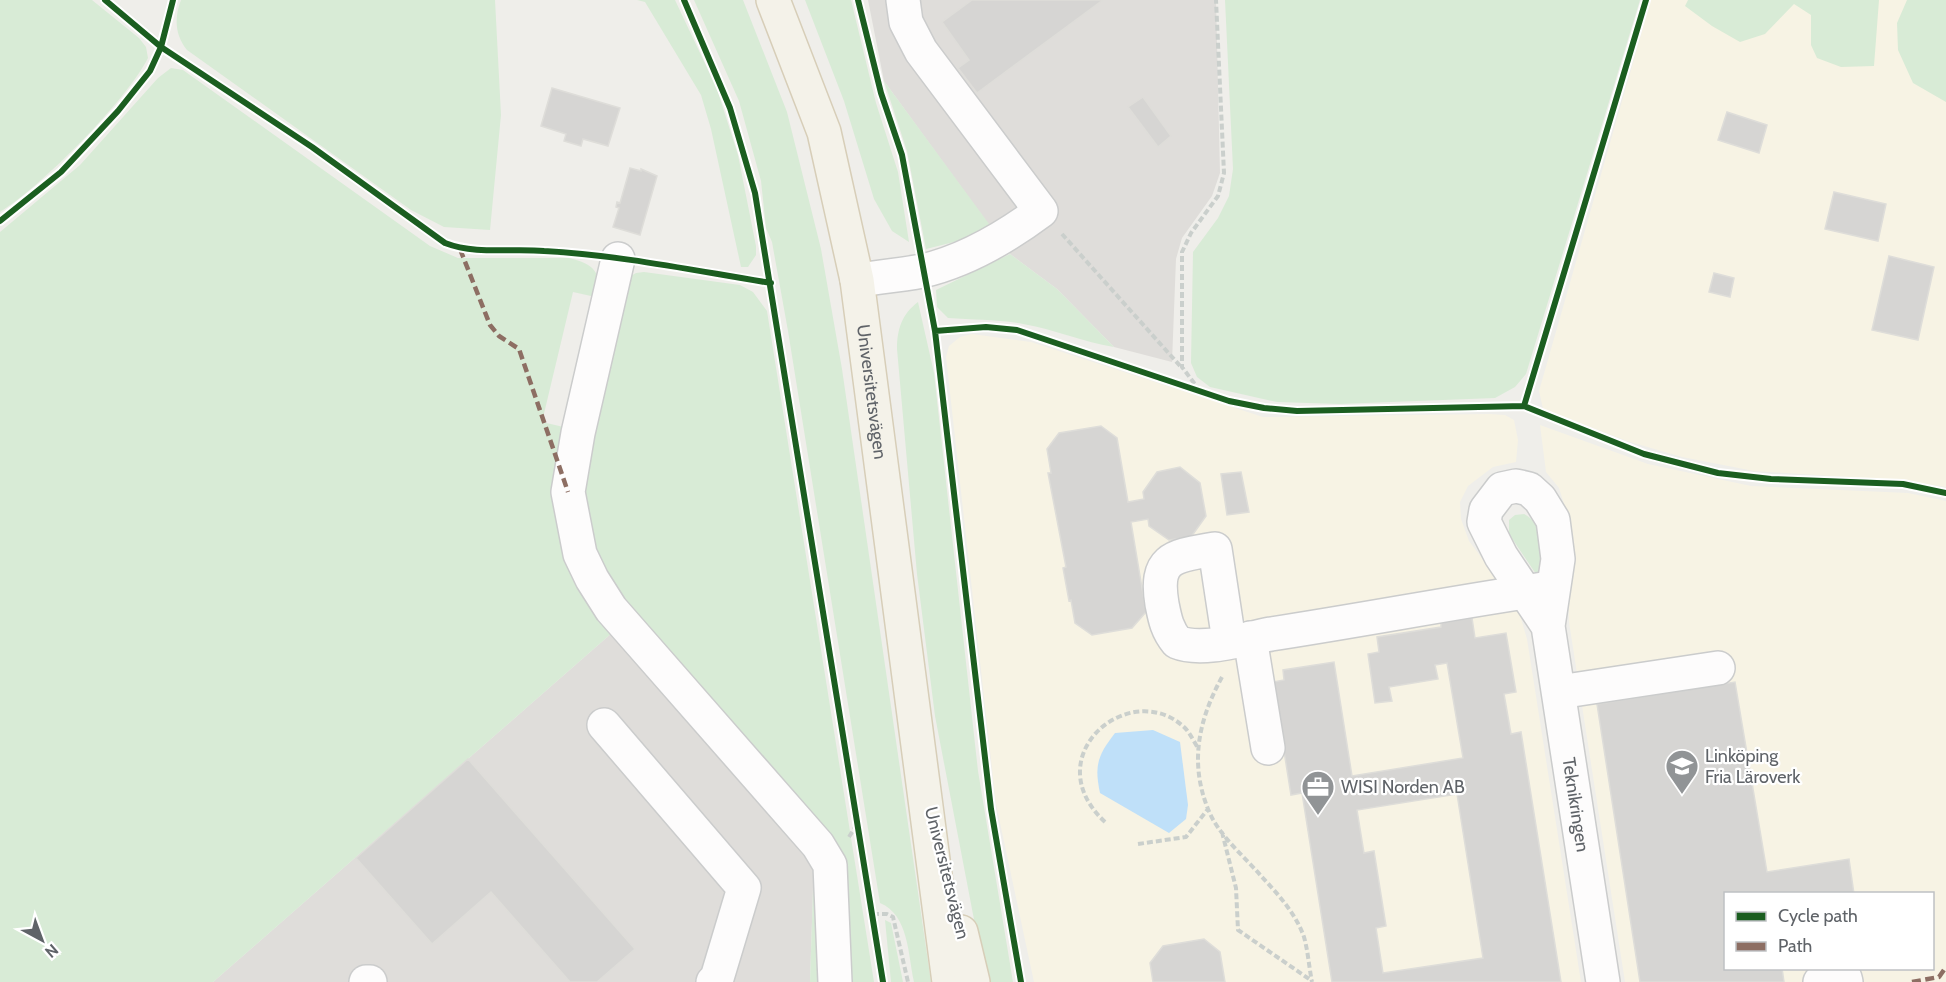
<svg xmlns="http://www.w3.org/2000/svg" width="1946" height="982" viewBox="0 0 1946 982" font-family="Cabin,sans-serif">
	<rect width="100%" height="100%" fill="#efeeea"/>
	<path fill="#f7f3e4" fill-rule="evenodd" d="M1651 0H1946V487L1908 481 1754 471 1682 457 1627 441 1543 409 1539 391Z
		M972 334 1031 342 1263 417 1489 414 1505 415 1514 420 1518 440 1516 462 1493 467 1468 486 1460 502 1461 519 1469 541 1517 605 1527 639 1581 982H1034L996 804 946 357 949 346 960 337Z
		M1540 425 1648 464 1751 486 1908 493 1946 501V982H1625L1569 622 1565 507 1559 488 1546 472ZM1726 894H1932V968H1726Z"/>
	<path fill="#dfddda" d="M868 0H1216L1220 173 1212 196 1182 238 1176 259 1172 362 1114 347 1057 289 1010 254 884 81Z
		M613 632 814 860 810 982H213Z"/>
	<path fill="#d8ebd6" d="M0 0H92L139 38 146 47 148 58C126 101 41 187 0 212Z
		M181 0H495L501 115 490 230 444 227 411 210 187 50C175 35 174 18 181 0Z
		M637 0H675L717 89 738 155 756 246V255L748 267H741L711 129 701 95 645 2Z
		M694 0H743L787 112 821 249 842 369 931 982H914C908 955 909 915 880 903L788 331 772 242 766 228 761 181 739 101Z
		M805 0H851L876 103 898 172 909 242 892 231 874 199 844 101Z
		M1225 0H1640L1526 374 1515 387 1495 398 1339 404 1277 402 1210 387 1197 377 1191 363 1193 252 1218 218 1229 196 1233 169Z
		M1688 0H1879L1874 66 1841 67 1817 58 1811 45V15L1794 4 1765 34 1740 42 1712 26 1685 6Z
		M1907 0H1946V102L1913 83 1898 50 1897 23Z
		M171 68 183 70 430 246 458 258H569C595 264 600 272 600 298L573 292 542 422 568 428 613 632 213 982H0V232L80 165 158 78Z
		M884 81 992 228 966 239 926 249 907 151Z
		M1010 254 1057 289 1114 347C1082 342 1054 329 1023 324 997 319 973 320 948 318L937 307 936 290Z
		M644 272 740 285 753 292 767 311 874 982H846V894L631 613 594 553 584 509 585 465 629 277 636 273Z
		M918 302 934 373 978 771 1013 982H986L935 716 917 574 897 349C897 329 902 314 918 302Z
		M1524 514C1544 524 1543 549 1547 570L1538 577 1509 534V520L1515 515Z
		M814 860 824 982H810Z
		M885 920 891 923 903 982H891Z"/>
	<path fill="#bfe0f9" d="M1153 730 1180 742 1188 805 1186 819 1169 833 1100 793C1094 765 1098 755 1115 733Z"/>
	<path fill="#d6d5d3" stroke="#deddd9" stroke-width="1.5" fill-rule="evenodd" d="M972 0H1103L977 93 958 68 969 60 942 22Z
		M552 88 620 108 608 146 583 139 581 146 564 141 566 134 541 126Z
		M1143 97 1171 136 1158 147 1128 107Z
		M1727 112 1767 125 1759 153 1718 140Z
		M630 168 641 171V169L657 176 640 235 613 227 619 208 616 207 617 202 620 203Z
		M1834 192 1886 204 1878 241 1825 229Z
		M1889 256 1934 267 1918 340 1872 330Z
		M1714 273 1734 278 1730 297 1709 292Z
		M1101 426 1117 438 1128 502 1144 499 1143 492 1157 472 1180 467 1200 483 1206 516 1191 537 1169 540 1149 526 1148 519 1131 522 1146 612 1132 628 1092 635 1075 623 1071 600 1069 601 1063 568 1066 567 1048 473H1051L1047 449 1059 433Z
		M1241 472 1249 512 1227 515 1221 474Z
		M1472 618 1475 638 1506 633 1516 692 1504 694 1511 734 1521 732 1561 982H1332L1302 793 1291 795 1273 682 1284 680 1283 670 1334 662 1352 776 1463 758 1447 663 1435 665 1438 679 1389 687 1392 701 1375 703 1368 654 1379 652 1377 637 1441 627V623ZM1457 794 1483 958 1383 973 1376 928 1386 926 1374 851 1364 853 1357 810Z
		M1735 682 1767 872 1849 859 1854 894H1726V968H1782L1784 982H1640L1597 704Z
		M468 759 635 949 597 982H570L491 892 432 944 356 858Z
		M1204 939 1220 952 1225 982H1153L1150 963 1163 946Z"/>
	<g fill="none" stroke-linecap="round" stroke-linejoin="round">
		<defs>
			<g id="minor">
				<path d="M618 259 578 433 568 492 580 554 592 579 611 609 818 845 830 865 835 982"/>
				<path d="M857 280C878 277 901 275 922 271 966 261 1006 237 1041 211L921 51 906 22 903 0"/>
				<path id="s1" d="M1548 626 1501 556 1484 522 1486 510 1502 489 1516 486 1529 489 1540 499 1553 520 1558 559 1548 626 1603 982"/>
				<path d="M1250 638 1268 748"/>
				<path d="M1229 641 1215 549C1175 556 1154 556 1162 604 1165 619 1167 630 1177 642 1201 652 1245 639 1271 634 1356 621 1440 605 1525 592L1543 589"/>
				<path d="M1559 692 1718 668"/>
				<path d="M604 725 744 888 717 978 713 982"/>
				<path d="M366 982H370"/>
				<path d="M1820 982 1845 978 1846 982"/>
			</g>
			<g id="major">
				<path id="s2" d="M773 0 824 132 857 280 949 982"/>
				<path d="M961 932 973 982"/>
			</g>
		</defs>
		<use href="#minor" stroke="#cbcccc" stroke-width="36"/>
		<use href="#major" stroke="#d7ceb8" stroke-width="36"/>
		<path stroke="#cacfcc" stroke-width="4" stroke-dasharray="6 3" stroke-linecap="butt" d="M1062 234 1181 367
			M1200 391 1182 367V252L1191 233 1218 196 1224 173 1216 0
			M1222 677C1199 719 1189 762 1208 809 1218 835 1244 856 1262 877 1278 894 1296 914 1304 937 1308 951 1309 967 1312 982
			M1105 822C1034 756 1131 676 1185 728 1190 733 1194 742 1198 748
			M1222 832 1236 888 1238 930 1312 981
			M849 837 858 823
			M1138 844 1186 837 1208 809
			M873 914H887L893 917 908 982"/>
		<use href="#minor" stroke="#fdfcfc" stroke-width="33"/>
		<use href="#major" stroke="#f4f2e9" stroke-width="33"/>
		<path stroke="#8d6e63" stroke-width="4.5" stroke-dasharray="9 4.5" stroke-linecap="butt" d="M460 249 490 325 499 336 519 349 568 492
			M1912 982 1939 977 1946 967"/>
		<defs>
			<path id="cycleway" d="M105 0 161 47 312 147 445 243C476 255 512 248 544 251 620 255 696 271 771 283
				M684 0 730 108 755 193 883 982
				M858 0 881 93 902 155 935 331 991 809 1021 982
				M0 221 61 172 118 111 150 71 161 47 173 0
				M935 331 986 327 1017 330 1229 401 1264 408 1297 411 1524 406 1644 454 1718 473 1771 479 1903 484 1946 493
				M1524 406 1646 0"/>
		</defs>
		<use href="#cycleway" stroke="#fff" stroke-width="10"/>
		<use href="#cycleway" stroke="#1b5e20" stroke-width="6"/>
	</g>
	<defs>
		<symbol id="school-pin" viewBox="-11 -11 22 30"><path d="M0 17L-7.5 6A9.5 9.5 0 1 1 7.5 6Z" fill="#919496" stroke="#fff"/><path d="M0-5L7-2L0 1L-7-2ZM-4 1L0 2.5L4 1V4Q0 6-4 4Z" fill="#fff"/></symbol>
		<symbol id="office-pin" viewBox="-11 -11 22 30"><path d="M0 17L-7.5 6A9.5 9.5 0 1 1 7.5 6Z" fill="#919496" stroke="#fff"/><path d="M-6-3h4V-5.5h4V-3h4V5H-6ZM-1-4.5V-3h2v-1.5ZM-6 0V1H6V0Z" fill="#fff"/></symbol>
	</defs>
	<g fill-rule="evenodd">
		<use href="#school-pin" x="1663" y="747" width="38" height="52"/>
		<use href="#office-pin" x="1299" y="768" width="38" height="52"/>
	</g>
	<g text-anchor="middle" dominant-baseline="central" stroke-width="4.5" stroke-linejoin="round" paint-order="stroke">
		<g font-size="18" fill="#5f6368" stroke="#fff">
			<text stroke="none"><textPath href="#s2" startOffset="406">Universitetsvägen</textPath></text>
			<text stroke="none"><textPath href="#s1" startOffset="516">Teknikringen</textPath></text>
			<text transform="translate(947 873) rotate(76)">Universitetsvägen</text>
		</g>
		<g font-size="18" fill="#5f6368" stroke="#fff" text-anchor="start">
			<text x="1705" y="756">Linköping<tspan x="1705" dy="21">Fria Läroverk</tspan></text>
			<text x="1341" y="787">WISI Norden AB</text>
		</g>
	</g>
	<rect x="1724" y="892" width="210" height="78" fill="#ffffff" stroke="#bfc1c3" stroke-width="1.5"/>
	<rect x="1736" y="912" width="30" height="9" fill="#1b5e20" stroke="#bfc1c3" stroke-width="1.5"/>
	<text x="1778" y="922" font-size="18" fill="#5f6368">Cycle path</text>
	<rect x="1736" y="942" width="30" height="9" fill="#8d6e63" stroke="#bfc1c3" stroke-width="1.5"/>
	<text x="1778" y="952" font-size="18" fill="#5f6368">Path</text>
	<g transform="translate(42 940) rotate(139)" stroke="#ffffff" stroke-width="4.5" paint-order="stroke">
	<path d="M0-4.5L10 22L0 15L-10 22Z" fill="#5f6368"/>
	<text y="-9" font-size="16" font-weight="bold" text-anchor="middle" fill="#5f6368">N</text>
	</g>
</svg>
